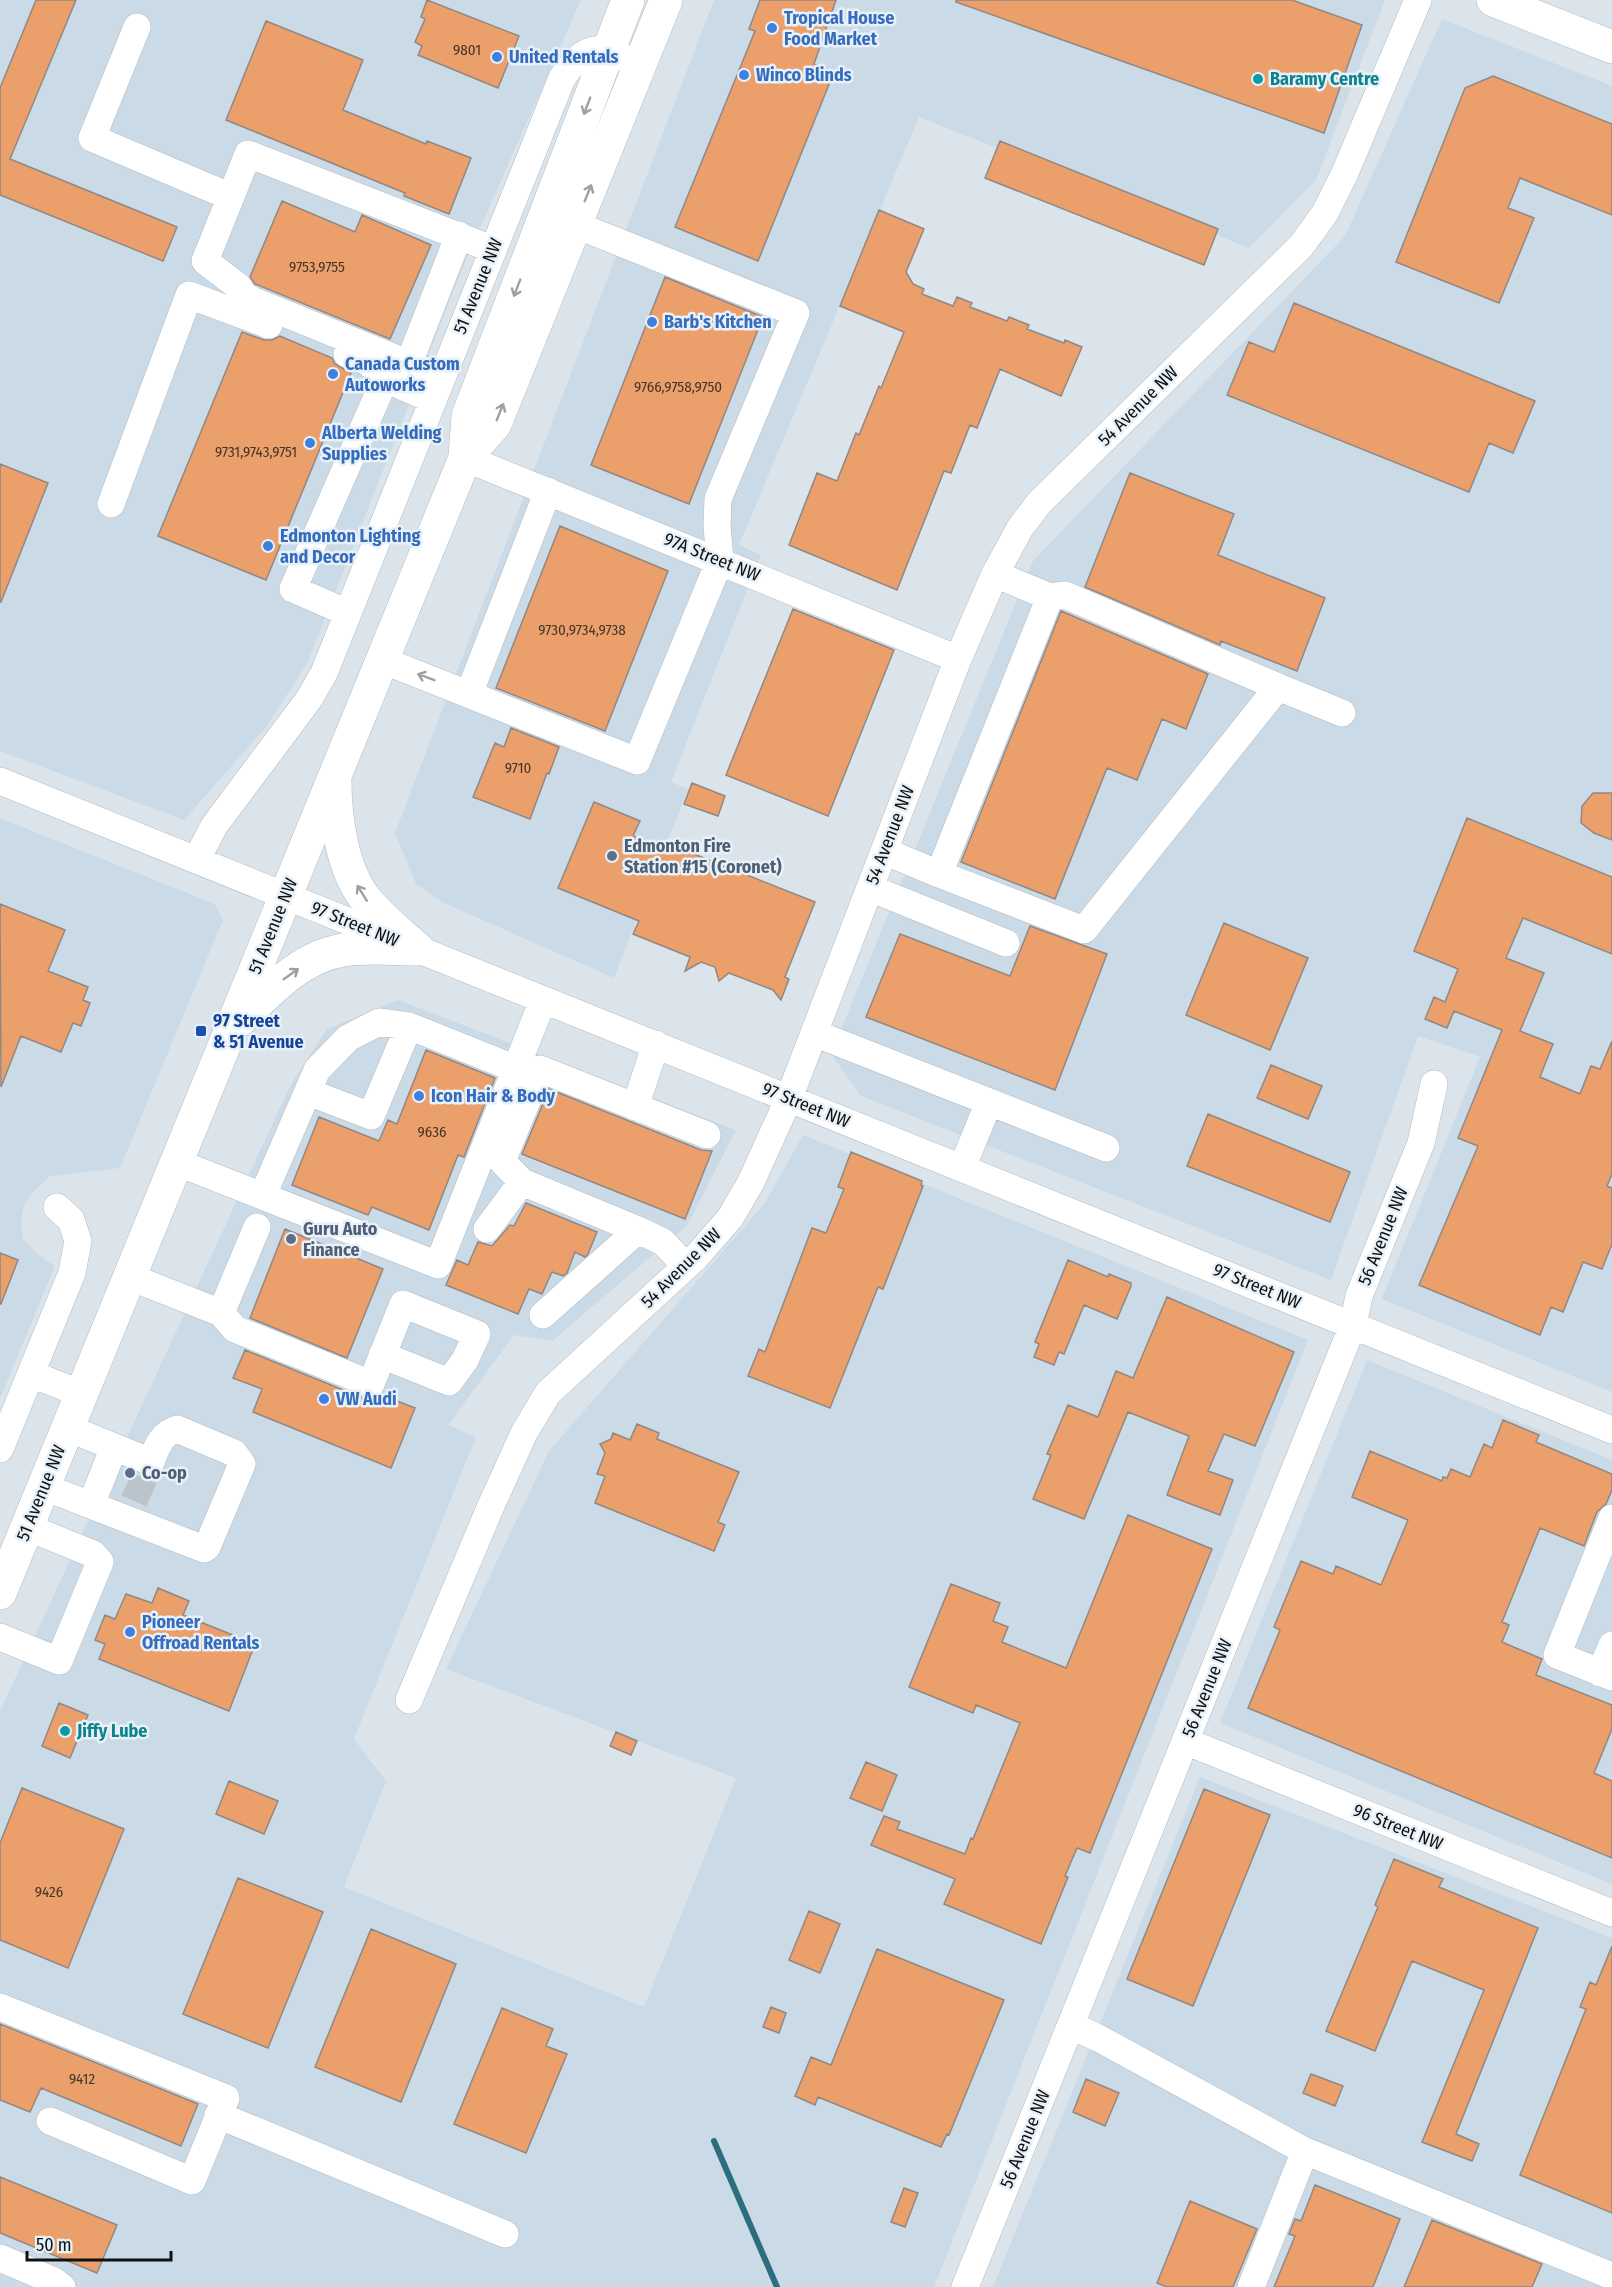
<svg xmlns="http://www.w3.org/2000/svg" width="1612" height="2287" viewBox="0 0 1612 2287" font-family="'Fira Sans Condensed',sans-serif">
	<rect width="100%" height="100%" fill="#dbe4eb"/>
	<path fill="#cbdae7" d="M0 0H581L465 262 307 664 266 727 184 820 0 751Z
		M714 0H1385L1316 180 1249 248 919 117 739 545 761 555 671 782 688 789 614 978 442 902 416 884 395 833Z
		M1442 19 1612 86V1392L1382 1299 1480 1057 1418 1036 1331 1280 861 1096 831 1054 1033 561 1345 236Z
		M0 818 215 904 223 920 120 1168 50 1176 36 1189 24 1205 21 1221 23 1239 37 1254 55 1266 0 1399Z
		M398 1000 736 1130 687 1226 552 1341 514 1335 448 1425 476 1437 354 1739 386 1781 344 1887 644 2007 736 1778 446 1669 549 1451 765 1203 803 1135 1308 1340 934 2287H0V1711L291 1084 327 1029Z
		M1367 1360 1612 1460V1884L1220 1723Z
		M1200 1777 1612 1938V2287H993Z"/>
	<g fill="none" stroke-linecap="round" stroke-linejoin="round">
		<path stroke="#2c6e7d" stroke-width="6" d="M714 2141 777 2287"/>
	</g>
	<path fill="#eb9f6b" stroke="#918883" stroke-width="1.5" d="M36 0H76L10 159 177 227 163 261 0 195V88Z
		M427 0 519 36 498 88 418 55 422 46 415 42 425 19 421 17Z
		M760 0H836L814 64 834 72 758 261 675 227 755 31 749 29Z
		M956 0H1292L1362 25 1324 133 956 2Z
		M266 21 363 60 343 110 426 144 427 141 471 158 449 214 404 196 405 193 226 120Z
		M1493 76 1612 124V215L1520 178 1508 208 1534 218 1499 303 1396 262 1465 88Z
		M1000 141 1218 229 1204 265 985 178Z
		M282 201 355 232 362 215 431 245 390 339 255 284 250 277Z
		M879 210 924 229 906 272 913 284 924 289 922 294 953 306 957 297 972 303 970 307 1007 321 1009 317 1029 325 1027 329 1064 343 1065 340 1082 347 1061 396 1000 369 977 428 970 425 951 473 944 471 897 590 789 545 817 473 837 481 856 433 859 435 879 386 881 388 904 332 840 306Z
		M665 277 763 317 689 504 591 465Z
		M1294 303 1535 401 1513 453 1489 443 1469 492 1227 395 1249 342 1274 352Z
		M242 332 264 340H272L280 336 332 358 335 364 351 373 266 580 158 536Z
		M0 464 48 483 1 602H0Z
		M1130 473 1234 514 1218 555 1325 598 1297 671 1221 641 1220 645 1085 587Z
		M560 526 668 571 605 731 496 688Z
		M793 609 894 650 828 816 726 775Z
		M1061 611 1208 674 1186 729 1162 719 1137 780 1107 768 1055 899 961 862Z
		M511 728 559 747 549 774 547 773 530 819 473 797 495 743 504 747Z
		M692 783 725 796 718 816 684 804Z
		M1593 793H1612V840L1594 833 1581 823 1582 806Z
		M594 802 640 821 633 836 667 849 669 844 815 902 785 977 789 979 781 1000 773 990 729 973 719 981 715 967 701 962 685 971 690 957 633 934 639 921 558 888Z
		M1467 818 1612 877V954L1523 918 1506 958 1544 973 1520 1031 1553 1044 1540 1077 1580 1094 1591 1066 1600 1069 1612 1041V1174L1607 1186 1612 1188V1244L1602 1269 1583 1262 1563 1312 1551 1307 1540 1335 1419 1285 1478 1146 1458 1138 1502 1030 1454 1011 1447 1028 1425 1019 1434 997 1445 1002 1458 969 1414 951Z
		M0 904 65 930 48 971 88 987 83 1000 90 1003 81 1026 73 1023 61 1052 21 1036 1 1087Z
		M1224 923 1308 958 1270 1050 1186 1015Z
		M1030 926 1107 954 1055 1090 866 1017 900 934 1010 976Z
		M426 1050 495 1078 464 1157 458 1155 429 1230 372 1207 368 1215 292 1185 319 1117 379 1141 388 1120 397 1124Z
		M1271 1065 1322 1086 1308 1119 1257 1098Z
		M549 1089 701 1150 712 1151 685 1219 522 1154Z
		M1208 1114 1350 1172 1330 1222 1187 1166Z
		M851 1152 922 1181 921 1185 923 1186 883 1289 878 1287 830 1408 748 1376 759 1349 765 1352 812 1228 826 1233 844 1189 838 1187Z
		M526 1203 597 1232 588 1254 585 1257 575 1252 567 1273 563 1276 552 1272 542 1294 529 1289 518 1314 446 1285 457 1260 468 1265 478 1242 492 1246 510 1225 514 1226Z
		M285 1229 383 1269 347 1358 250 1318Z
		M0 1253 18 1260 1 1304H0Z
		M1068 1260 1108 1277 1109 1274 1131 1283V1286L1117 1319 1084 1305 1064 1354 1059 1352 1054 1365 1034 1357 1039 1344 1035 1342Z
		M1167 1297 1294 1352 1255 1446 1224 1434 1208 1471 1233 1480 1220 1515 1167 1495 1189 1436 1128 1412 1084 1519 1033 1499 1051 1455 1047 1454 1068 1405 1098 1417 1116 1371 1133 1378Z
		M245 1350 365 1399H374L382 1395 415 1408 391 1468 253 1412 262 1389 233 1378Z
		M1503 1420 1539 1435 1536 1442 1612 1474V1490L1606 1504 1597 1512 1584 1546 1540 1528 1502 1622 1509 1625 1502 1642 1542 1659 1536 1675 1612 1705V1729L1594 1773 1612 1781V1858L1248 1708 1280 1630 1274 1627 1301 1561 1333 1574 1336 1566 1381 1585 1408 1520 1352 1497 1370 1451 1442 1481 1443 1477 1447 1478 1451 1469 1470 1477 1484 1444 1492 1448Z
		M637 1424 659 1433 657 1439 739 1472 718 1522 725 1525 714 1551 595 1503 605 1476 597 1474 605 1453 600 1444 611 1439 613 1433 630 1440Z
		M1128 1515 1212 1549 1090 1853 1077 1848 1065 1876 1068 1877 1041 1944 944 1904 955 1879 871 1845 884 1816 900 1822 897 1829 965 1854 971 1838 973 1839 1020 1723 976 1705 973 1713 909 1687 951 1584 1000 1603 993 1621 1008 1627 1002 1642 1066 1668Z
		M158 1588 189 1601 183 1615 255 1644 229 1711 99 1659 105 1644 95 1640 105 1615 115 1619 126 1594 152 1603Z
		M59 1703 88 1715 70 1758 42 1746Z
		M616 1732 637 1741 631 1755 610 1746Z
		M866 1762 897 1775 882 1811 850 1798Z
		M229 1781 278 1801 264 1834 216 1814Z
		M22 1788 124 1829 68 1968 0 1940V1843Z
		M1204 1789 1270 1815 1193 2006 1127 1979Z
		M1394 1859 1443 1879 1439 1887 1538 1928 1456 2134 1479 2144 1472 2161 1422 2142 1484 1990 1412 1961 1375 2051 1326 2031 1378 1907 1375 1905Z
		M238 1878 323 1912 268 2048 183 2014Z
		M809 1911 840 1924 820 1973 789 1960Z
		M371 1929 456 1964 401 2102 315 2067Z
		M1612 1946V2213L1520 2175 1586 2009 1580 2007 1590 1982 1596 1985Z
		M877 1949 1004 2000 949 2135 947 2134 941 2147 818 2097 815 2105 795 2096 811 2057 831 2065Z
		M771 2007 786 2013 779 2033 763 2027Z
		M502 2008 553 2029 546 2046 567 2054 526 2153 454 2124Z
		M0 2024 198 2104 181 2146 41 2088 30 2112 0 2100Z
		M1311 2074 1343 2086 1335 2106 1303 2093Z
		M1086 2079 1119 2093 1105 2126 1073 2112Z
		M0 2177 117 2225 97 2273 0 2233Z
		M1315 2185 1400 2219 1373 2287H1274L1295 2236 1289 2234 1295 2219 1301 2221Z
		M904 2188 918 2193 905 2227 891 2222Z
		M1190 2201 1257 2229 1233 2287H1167L1157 2283Z
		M1432 2220 1542 2264 1532 2287H1404Z"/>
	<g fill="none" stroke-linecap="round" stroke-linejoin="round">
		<path stroke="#bcc4cb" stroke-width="27" stroke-dasharray="27 14" stroke-linecap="butt" d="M134 1501 144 1478"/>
		<defs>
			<path id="minor" d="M137 27 92 138 231 197
				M347 354 368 362 385 379
				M409 363 459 235
				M442 377 254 301 243 295 239 287 205 261 248 154 492 249
				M465 458 958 659
				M111 504 189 295 269 325
				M348 613 293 589 385 379 433 400
				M382 660 637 761 720 560 717 526 718 499 796 313 556 217
				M1278 687 1342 713
				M469 694 548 491
				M0 781 1612 1430
				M884 851 939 874 1050 597 995 574
				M197 859 214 826 309 699 324 673 562 78C591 38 599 47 640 65
				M939 874 1084 930 1278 687 1065 595 1050 597
				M870 888 1006 943
				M814 1033 1106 1148
				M308 1092 371 1116 409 1026
				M635 1107 656 1044
				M176 1162 438 1265 543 1000
				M962 1168 989 1102
				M263 1195 317 1070 348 1038 379 1022 409 1026 516 1069
				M487 1229 522 1182
				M686 1266 663 1242 638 1230 522 1182 502 1161 540 1069 707 1135
				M130 1277 221 1313 257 1227
				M221 1313 235 1329 371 1384 403 1304 477 1334 465 1360 449 1382 382 1355
				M543 1315 638 1230
				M31 1374 82 1394
				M0 1449 72 1273 78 1241 71 1220 57 1207
				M44 1487 204 1549 207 1547 242 1464 234 1453 177 1429C161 1433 156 1449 151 1462L68 1428
				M91 1505 114 1447
				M1612 1518 1557 1655 1612 1677
				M0 1637 59 1661 100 1562 93 1554 27 1527
				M1600 1673 1612 1645
				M409 1700 490 1508 524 1433 548 1393 696 1257 730 1218 751 1182 789 1098 958 659 995 574 1020 528 1039 503 1301 246 1325 213 1344 175 1418 0
				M1185 1741 1612 1913
				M0 2007 226 2098 192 2181 50 2121
				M1071 2025 1100 2039 1305 2151
				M218 2115 505 2234
				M0 2258 54 2281 62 2287
				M965 2287 1353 1325 1359 1296 1421 1143 1434 1084
				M1251 2287 1305 2151 1612 2276"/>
			<path id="major" d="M1493 0 1612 47
				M465 458 495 424 666 0
				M335 781C335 817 342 868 364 897 379 917 400 933 418 949
				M240 1020C270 991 300 957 343 950 367 946 394 949 418 949
				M0 1593 465 458 468 416 628 0"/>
		</defs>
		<use href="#minor" stroke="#b3bcc3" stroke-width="28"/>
		<use href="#major" stroke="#b3bcc3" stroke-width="34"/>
		<use href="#minor" stroke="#fff" stroke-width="27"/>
		<use href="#major" stroke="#fff" stroke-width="33"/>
	</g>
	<defs><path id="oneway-shaft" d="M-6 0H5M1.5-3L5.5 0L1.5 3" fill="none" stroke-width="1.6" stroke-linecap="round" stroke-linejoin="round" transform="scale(1.5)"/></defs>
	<g stroke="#9fa0a1">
		<use href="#oneway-shaft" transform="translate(587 106) rotate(111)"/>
		<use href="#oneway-shaft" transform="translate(588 193) rotate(-68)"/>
		<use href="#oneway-shaft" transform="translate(517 288) rotate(111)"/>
		<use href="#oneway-shaft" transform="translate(500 412) rotate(-68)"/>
		<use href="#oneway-shaft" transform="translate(426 677) rotate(-159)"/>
		<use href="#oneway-shaft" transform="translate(362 893) rotate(-122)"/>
		<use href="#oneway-shaft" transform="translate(291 974) rotate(-35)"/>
	</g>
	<g fill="#3f7fe0" stroke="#e8f1f8" stroke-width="2">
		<circle cx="772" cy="28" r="6"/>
		<circle cx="497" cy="57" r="6"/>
		<circle cx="744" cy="75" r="6"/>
		<circle cx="652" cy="322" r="6"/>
		<circle cx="333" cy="374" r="6"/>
		<circle cx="310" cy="443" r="6"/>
		<circle cx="268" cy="546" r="6"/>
		<circle cx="419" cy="1096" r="6"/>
		<circle cx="324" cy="1399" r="6"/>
		<circle cx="130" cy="1632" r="6"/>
	</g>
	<g fill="#0f9aa8" stroke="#e8f1f8" stroke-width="2">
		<circle cx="1258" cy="79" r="6"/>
		<circle cx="65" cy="1731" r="6"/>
	</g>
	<g fill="#5c6f8a" stroke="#e8f1f8" stroke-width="2">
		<circle cx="612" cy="856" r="6"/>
		<circle cx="291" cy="1239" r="6"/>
		<circle cx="130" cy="1473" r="6"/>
	</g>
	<rect fill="#1a4fb4" stroke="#e8f1f8" stroke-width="2" x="195" y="1025" width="12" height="12" rx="3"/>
	<g text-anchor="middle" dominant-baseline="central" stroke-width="5" stroke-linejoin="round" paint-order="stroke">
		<g font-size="15" fill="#46352a">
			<text x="467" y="50">9801</text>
			<text x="317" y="267">9753,9755</text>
			<text x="678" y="387">9766,9758,9750</text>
			<text x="256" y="452">9731,9743,9751</text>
			<text x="582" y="630">9730,9734,9738</text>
			<text x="518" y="768">9710</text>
			<text x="432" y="1132">9636</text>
			<text x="49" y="1892">9426</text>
			<text x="82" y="2079">9412</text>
		</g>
		<g font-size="18" font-weight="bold" fill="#366cbe" stroke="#e8f1f8" text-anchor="start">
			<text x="784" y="18">Tropical House<tspan x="784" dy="21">Food Market</tspan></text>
			<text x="509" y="57">United Rentals</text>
			<text x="756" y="75">Winco Blinds</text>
			<text x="664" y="322">Barb's Kitchen</text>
			<text x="345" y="364">Canada Custom<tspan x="345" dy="21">Autoworks</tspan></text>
			<text x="322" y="433">Alberta Welding<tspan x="322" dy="21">Supplies</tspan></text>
			<text x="280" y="536">Edmonton Lighting<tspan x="280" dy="21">and Decor</tspan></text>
			<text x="431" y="1096">Icon Hair &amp; Body</text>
			<text x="336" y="1399">VW Audi</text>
			<text x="142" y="1622">Pioneer<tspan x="142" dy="21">Offroad Rentals</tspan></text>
		</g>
		<g font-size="18" font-weight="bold" fill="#0d838f" stroke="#e8f1f8" text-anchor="start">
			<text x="1270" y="79">Baramy Centre</text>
			<text x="77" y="1731">Jiffy Lube</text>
		</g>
		<g font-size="18" fill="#0f1215" stroke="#e8f1f8">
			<text transform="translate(478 286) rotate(-68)">51 Avenue NW</text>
			<text transform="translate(1138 406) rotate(-45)">54 Avenue NW</text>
			<text transform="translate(712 557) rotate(22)">97A Street NW</text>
			<text transform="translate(890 835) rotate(-69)">54 Avenue NW</text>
			<text transform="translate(355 924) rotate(22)">97 Street NW</text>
			<text transform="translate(273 926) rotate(-68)">51 Avenue NW</text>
			<text transform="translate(806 1105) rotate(22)">97 Street NW</text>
			<text transform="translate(1383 1236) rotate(-68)">56 Avenue NW</text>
			<text transform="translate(681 1268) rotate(-45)">54 Avenue NW</text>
			<text transform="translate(1257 1286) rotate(22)">97 Street NW</text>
			<text transform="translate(41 1493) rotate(-68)">51 Avenue NW</text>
			<text transform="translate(1207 1688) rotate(-68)">56 Avenue NW</text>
			<text transform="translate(1398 1827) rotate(22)">96 Street NW</text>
			<text transform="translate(1025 2139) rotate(-68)">56 Avenue NW</text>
		</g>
		<g font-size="18" font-weight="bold" fill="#4e5e75" stroke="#e8f1f8" text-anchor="start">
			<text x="624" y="846">Edmonton Fire<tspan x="624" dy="21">Station #15 (Coronet)</tspan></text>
			<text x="303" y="1229">Guru Auto<tspan x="303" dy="21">Finance</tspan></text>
			<text x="142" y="1473">Co-op</text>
		</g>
		<g font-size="18" font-weight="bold" fill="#164399" stroke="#e8f1f8" text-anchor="start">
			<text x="213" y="1021">97 Street<tspan x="213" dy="21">&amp; 51 Avenue</tspan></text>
		</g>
	</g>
	<path d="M27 2251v9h144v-9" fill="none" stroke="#0f1215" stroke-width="3"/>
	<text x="36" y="2251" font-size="18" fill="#0f1215" stroke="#e8f1f8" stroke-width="4.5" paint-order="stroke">50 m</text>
</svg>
